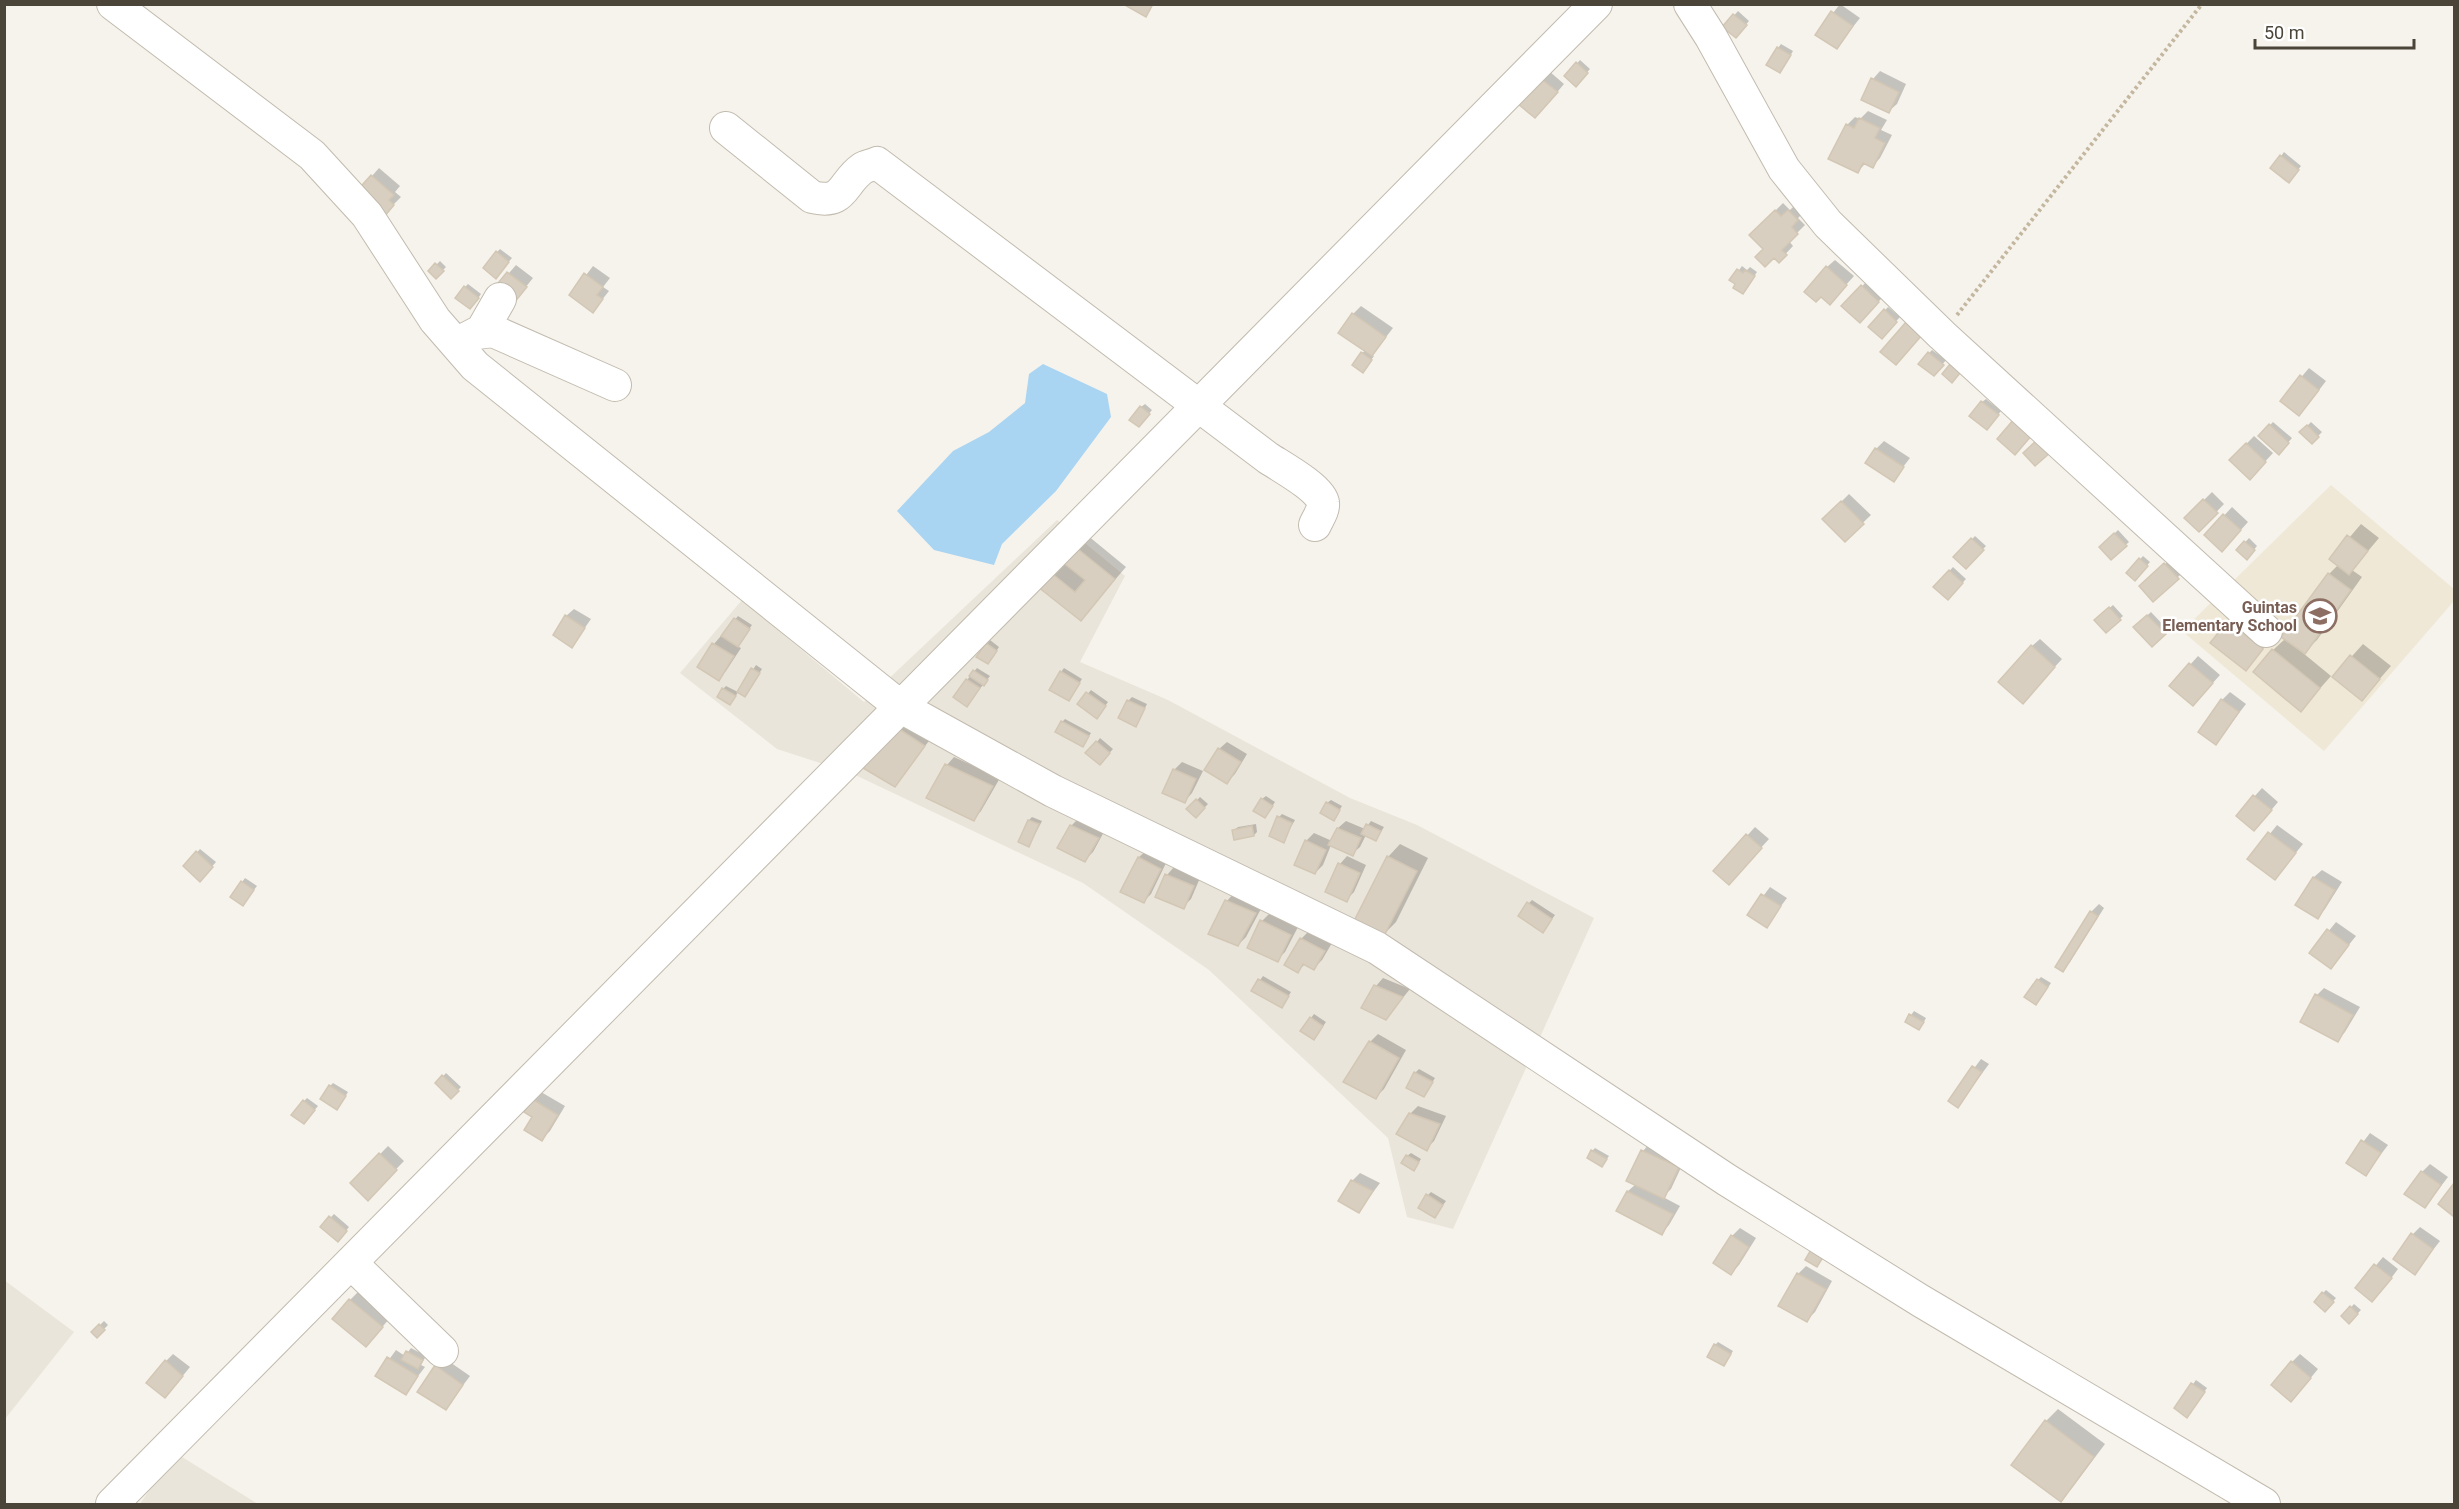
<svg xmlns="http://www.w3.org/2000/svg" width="2459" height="1509" viewBox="0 0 2459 1509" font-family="Roboto,sans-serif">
	<rect width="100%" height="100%" fill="#f6f3ec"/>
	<path fill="#eae5da" d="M1057 520 1125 576 1080 662 1168 700 1350 798 1417 825 1594 918 1453 1229 1407 1217 1388 1138 1209 970 1083 883 851 773 777 749 680 673 742 600 864 702Z
		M4 1280 74 1332 5 1419H4Z
		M174 1452 258 1504H140Z"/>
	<path fill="#efe8d6" d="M2331 485 2454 589V601L2324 751 2182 631Z"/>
	<path fill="#a9d4f2" d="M1043 364 1107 394 1111 417 1056 491 1002 544 994 565 934 550 897 511 953 451 989 432 1025 403 1029 374Z"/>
	<path fill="#0003" d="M1840 4 1860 18 1837 47 1817 34Z
		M1738 11 1749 21 1739 33 1724 27Z
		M1781 44 1793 51 1783 68 1778 48Z
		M1580 60 1590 69 1576 85 1566 76Z
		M1549 71 1564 84 1543 109 1520 104Z
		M1880 71 1906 84 1897 104 1889 111 1873 79Z
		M1868 111 1887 120 1881 130 1892 135 1880 158 1873 166 1865 164 1857 172 1847 125 1855 117 1860 119Z
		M2284 152 2301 166 2292 177 2281 156Z
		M379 168 400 186 395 192 401 197 391 207 372 176Z
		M1783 203 1790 210 1797 203 1805 211 1798 218 1805 225 1789 241 1793 246 1779 261 1751 235Z
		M500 249 512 258 499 273 497 252Z
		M1835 260 1854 276 1837 295 1827 267Z
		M440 261 446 267 436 277 430 271Z
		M516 265 533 278 521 293 496 288Z
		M593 266 610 278 603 287 609 291 593 311 571 295Z
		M1742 266 1747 270 1750 267 1757 272 1746 288 1732 280Z
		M1869 279 1886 294 1867 313 1843 306Z
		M468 284 481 294 474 304 465 287Z
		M1361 306 1393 328 1372 355 1374 356 1366 367 1362 353 1366 350 1353 314Z
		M1888 307 1900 317 1881 337 1870 327Z
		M1932 350 1946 360 1937 371 1929 353Z
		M2309 368 2326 381 2307 406 2282 400Z
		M1986 399 2001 411 1990 425 1982 402Z
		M1145 404 1152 410 1142 422 1141 407Z
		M2273 422 2292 438 2279 453 2260 435Z
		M2311 422 2322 432 2312 442 2301 432Z
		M2254 436 2273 453 2250 478 2231 460Z
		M1884 441 1910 458 1893 480 1876 449Z
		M2212 492 2224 504 2199 530 2186 518Z
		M1849 494 1871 515 1845 540 1824 519Z
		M2232 507 2248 522 2230 542 2206 535Z
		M2361 524 2379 538 2352 570 2362 577 2317 640 2303 653 2331 676 2301 710 2273 650 2285 639 2329 574 2338 565 2331 559Z
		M1081 530 1126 567 1081 619 1051 573Z
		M2118 530 2129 542 2111 558 2101 547Z
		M1975 536 1986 546 1966 567 1955 557Z
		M2249 538 2257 546 2247 558 2238 550Z
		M2143 556 2150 562 2135 579 2128 573Z
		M2173 557 2185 570 2177 578 2148 579Z
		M1953 567 1966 579 1948 598 1935 587Z
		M2113 605 2123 616 2106 631 2096 620Z
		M574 609 591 619 572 646 566 616Z
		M2241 610 2274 636 2246 669 2229 622Z
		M2151 612 2168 630 2152 645 2135 627Z
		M738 616 752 625 737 646 741 648 726 671 719 679 699 667 714 644Z
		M2040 639 2062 659 2030 694 2032 646Z
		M990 640 999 647 991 659 987 644Z
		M2363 644 2391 666 2362 699 2334 676Z
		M2198 656 2220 675 2201 696 2171 686Z
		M756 665 762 669 745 695 739 691Z
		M977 668 990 676 967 705V680Z
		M1064 668 1082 679 1069 699 1061 672Z
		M726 686 738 692 734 699 723 689Z
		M1091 690 1108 702 1100 713 1079 704Z
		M2230 692 2246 704 2216 743 2222 700Z
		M1132 697 1147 704 1136 725 1128 701Z
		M1065 719 1091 733 1083 745 1062 722Z
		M905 720 932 737 895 785 865 768Z
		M1100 738 1113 749 1103 760 1097 742Z
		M1227 742 1247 754 1235 774 1227 782 1219 749Z
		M954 757 1000 778 981 811 974 819 947 765Z
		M1182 762 1203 771 1192 793 1185 801 1174 770Z
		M2262 788 2278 802 2262 821 2238 815Z
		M1266 796 1275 802 1268 813 1262 799Z
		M1200 797 1208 804 1196 816 1188 809Z
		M1331 800 1342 806 1334 819 1327 803Z
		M1282 814 1295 820 1283 841 1279 817Z
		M1032 817 1042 821 1029 846V820Z
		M1079 818 1105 830 1093 852 1085 860 1059 848 1071 826Z
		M1346 821 1365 829 1371 821 1384 827 1376 840 1366 835 1360 847 1352 854 1331 845 1323 865 1315 873 1306 841 1314 833 1332 841 1338 828Z
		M1256 824 1257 832 1254 835 1234 830 1238 827Z
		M2277 825 2303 844 2275 878 2250 859Z
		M1755 827 1769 839 1736 875 1715 871Z
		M1400 844 1428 858 1396 922 1384 934 1356 920 1388 857Z
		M200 849 216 862 200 880 185 866Z
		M1147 850 1167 861 1151 894 1143 902 1122 891 1139 857Z
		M1347 856 1366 865 1354 892 1346 900 1340 864Z
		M1174 867 1200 878 1191 899 1183 907 1167 875Z
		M2322 870 2342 882 2325 909 2318 917 2297 904 2314 877Z
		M245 878 257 886 246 900 232 896Z
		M1770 887 1787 898 1766 926 1749 915Z
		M1234 893 1263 905 1246 937 1238 945 1227 901Z
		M1532 900 1555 915 1546 927 1529 903Z
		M2099 904 2104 908 2070 962 2063 970 2091 912Z
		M1269 914 1298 927 1285 952 1277 960 1262 921Z
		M2336 922 2356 936 2331 967 2311 953Z
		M1309 931 1332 943 1322 960 1314 968 1305 964 1298 971 1301 939Z
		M1263 976 1291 992 1282 1006 1253 990Z
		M2041 977 2051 983 2040 999 2038 980Z
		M1383 978 1410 989 1393 1010 1376 986Z
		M2324 988 2360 1007 2345 1032 2338 1040 2317 995Z
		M1914 1011 1926 1018 1922 1025 1907 1021Z
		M1314 1014 1326 1022 1317 1035 1311 1018Z
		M1378 1034 1406 1050 1384 1089 1376 1097 1370 1042Z
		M1981 1059 1989 1064 1958 1106 1950 1101Z
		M1419 1069 1435 1078 1424 1095 1415 1073Z
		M446 1073 461 1087 451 1097 437 1083Z
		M333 1083 348 1092 340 1105 330 1086Z
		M541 1092 565 1106 550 1131 542 1139 534 1116 533 1099Z
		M307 1098 318 1106 307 1119 304 1101Z
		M1418 1106 1446 1116 1434 1141 1426 1149 1410 1114Z
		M2370 1133 2388 1145 2366 1174 2348 1162Z
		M1650 1143 1685 1159 1671 1189 1663 1197 1680 1206 1669 1225 1662 1233 1618 1211 1628 1191 1636 1184 1628 1180 1643 1151Z
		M388 1146 404 1161 368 1198 352 1183Z
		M1595 1148 1609 1156 1602 1165 1592 1151Z
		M1411 1153 1421 1159 1414 1169 1407 1156Z
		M2430 1164 2448 1177 2425 1207 2422 1172Z
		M1360 1173 1380 1183 1359 1211 1352 1181Z
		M1431 1192 1446 1201 1435 1216 1428 1195Z
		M334 1214 349 1227 341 1237 331 1217Z
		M2420 1227 2440 1241 2415 1273 2413 1234Z
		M1740 1228 1756 1238 1739 1265 1731 1273 1732 1236Z
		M2383 1257 2398 1269 2380 1293 2357 1288Z
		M1806 1266 1832 1281 1815 1312 1807 1320 1798 1274Z
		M2326 1290 2336 1298 2325 1310 2323 1293Z
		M358 1292 389 1319 373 1338 350 1300Z
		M2354 1304 2361 1310 2349 1322 2343 1316Z
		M104 1321 108 1325 97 1336 93 1332Z
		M1718 1342 1733 1351 1724 1365 1715 1345Z
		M411 1348 426 1356 421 1365 425 1367 405 1393 377 1376 396 1350 405 1356Z
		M173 1354 190 1367 172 1389 166 1361Z
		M2300 1354 2318 1369 2299 1392 2292 1362Z
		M444 1358 470 1376 446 1408 419 1392Z
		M2196 1380 2207 1388 2190 1412 2176 1408Z
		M2058 1409 2105 1444 2072 1488 2060 1500 2046 1421Z"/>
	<path fill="#d8cfc1" stroke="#d3c7b4" stroke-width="1.5" d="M1123 4H1153L1146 17Z
		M1831 11 1853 26 1837 49 1815 35Z
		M1733 14 1747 25 1736 38 1722 27Z
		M1777 47 1791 55 1780 73 1766 65Z
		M1576 62 1588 73 1576 87 1564 76Z
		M1540 78 1558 92 1535 118 1518 104Z
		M1871 78 1899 92 1889 113 1861 100Z
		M1859 118 1880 128 1875 138 1885 143 1873 168 1863 163 1858 173 1828 159 1846 124 1854 128Z
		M2280 155 2299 170 2289 183 2270 168Z
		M371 175 394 195 389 200 394 205 384 217 355 193Z
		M1775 210 1781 216 1788 210 1798 220 1792 227 1798 234 1782 250 1787 255 1779 263 1774 258 1765 267 1755 257 1763 249 1749 235Z
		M496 251 509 262 496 279 483 268Z
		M435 263 444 271 436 279 428 271Z
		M1826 266 1847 285 1830 305 1821 297 1816 302 1804 292Z
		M1737 269 1743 273 1745 270 1755 276 1743 294 1733 288 1735 284 1729 280Z
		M507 272 527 287 514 303 494 288Z
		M584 273 603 287 597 295 603 299 593 313 569 295Z
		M1861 285 1879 302 1860 323 1841 306Z
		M464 286 479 298 470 309 455 298Z
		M1884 309 1897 322 1882 339 1868 327Z
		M1352 313 1386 337 1372 356 1338 333Z
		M1906 322 1922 335 1896 365 1880 352Z
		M1361 352 1372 360 1363 373 1352 365Z
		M1928 352 1944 365 1934 376 1918 364Z
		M1950 364 1960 373 1952 383 1942 374Z
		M2300 375 2319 390 2299 416 2280 401Z
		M1981 401 1999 415 1987 430 1969 416Z
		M1140 406 1150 414 1139 427 1129 420Z
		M2014 419 2032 435 2015 455 1997 439Z
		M2269 424 2289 443 2279 455 2258 436Z
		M2307 425 2319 437 2312 444 2299 432Z
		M2038 439 2051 452 2035 466 2023 453Z
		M2246 443 2266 462 2250 480 2229 460Z
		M1875 448 1904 467 1894 482 1865 463Z
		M2203 499 2218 513 2199 532 2184 518Z
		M1841 501 1864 524 1845 542 1822 519Z
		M2223 514 2241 530 2222 552 2204 535Z
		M2114 533 2127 546 2111 560 2099 547Z
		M2347 535 2368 551 2349 575 2329 559Z
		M1971 538 1984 550 1966 569 1953 557Z
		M1068 541 1115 579 1081 621 1038 587 1050 572 1075 592 1085 580 1056 557Z
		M2244 541 2255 550 2247 560 2236 550Z
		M2139 558 2148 566 2135 581 2126 573Z
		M2164 563 2179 579 2153 602 2139 586Z
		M1949 570 1963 583 1948 600 1933 587Z
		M2328 573 2351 590 2305 654 2281 637Z
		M2109 607 2121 620 2106 633 2094 620Z
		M565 615 585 628 572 648 553 635Z
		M2147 615 2166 634 2152 647 2133 627Z
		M734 618 750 629 738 647 721 636Z
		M2228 621 2263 649 2246 671 2210 643Z
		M712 643 734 656 719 681 697 667Z
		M986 643 997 651 988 664 976 657Z
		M2031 645 2055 667 2023 704 1998 682Z
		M2272 649 2320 688 2301 712 2253 672Z
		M2350 655 2380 679 2362 701 2332 677Z
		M2189 663 2213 683 2193 706 2169 686Z
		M751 668 760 673 745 697 737 692Z
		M973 670 988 680 984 686 969 676Z
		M1060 671 1080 683 1069 701 1049 690Z
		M966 679 980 688 967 707 953 697Z
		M722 688 736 696 730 705 717 697Z
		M1086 692 1106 706 1097 719 1077 704Z
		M2221 699 2239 712 2216 745 2198 732Z
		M1127 700 1145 708 1136 727 1118 718Z
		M1061 721 1089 736 1083 747 1055 732Z
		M896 727 925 746 895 787 863 768Z
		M1096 741 1110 753 1100 765 1085 753Z
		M1218 748 1241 762 1227 784 1204 770Z
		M945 764 993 786 974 821 926 798Z
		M1173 769 1196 779 1185 803 1162 793Z
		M2253 795 2272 810 2254 831 2236 816Z
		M1261 798 1273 806 1265 818 1253 811Z
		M1196 799 1205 808 1196 818 1186 809Z
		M1326 802 1340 810 1334 821 1320 813Z
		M1277 816 1292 823 1284 843 1269 836Z
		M1028 820 1039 824 1029 847 1018 842Z
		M1366 824 1381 831 1376 841 1361 834Z
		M1070 825 1099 838 1085 862 1057 848Z
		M1252 826 1254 836 1234 840 1232 830Z
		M1337 828 1361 838 1353 856 1328 845Z
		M2268 832 2296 853 2275 880 2247 859Z
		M1746 834 1762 848 1729 885 1713 871Z
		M1305 840 1326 850 1315 874 1294 865Z
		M196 851 213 867 200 882 183 866Z
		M1387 856 1417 871 1384 936 1354 921Z
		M1138 857 1161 869 1144 903 1120 892Z
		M1338 863 1360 873 1347 902 1325 892Z
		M1165 874 1194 886 1184 909 1155 897Z
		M2313 877 2335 890 2318 919 2295 905Z
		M241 881 254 890 243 906 230 897Z
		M1761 894 1781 906 1767 928 1747 915Z
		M1225 900 1256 913 1238 946 1208 934Z
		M1527 902 1552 919 1543 933 1518 916Z
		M2090 911 2098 916 2063 972 2055 967Z
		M1260 920 1291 935 1278 962 1247 948Z
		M2327 929 2349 945 2331 969 2309 953Z
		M1300 938 1325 951 1314 970 1303 964 1298 973 1284 965Z
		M1258 979 1289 996 1282 1008 1251 991Z
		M2037 979 2048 987 2036 1005 2024 997Z
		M1374 985 1403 997 1386 1020 1361 1008Z
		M2315 994 2353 1015 2338 1042 2300 1022Z
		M1909 1014 1924 1022 1919 1030 1905 1022Z
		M1310 1017 1323 1026 1314 1040 1300 1031Z
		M1369 1041 1399 1058 1376 1099 1343 1082Z
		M1972 1066 1982 1072 1958 1108 1948 1101Z
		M1414 1072 1433 1082 1424 1097 1406 1088Z
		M442 1075 459 1091 451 1099 435 1083Z
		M329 1085 346 1096 337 1110 320 1099Z
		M532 1099 558 1115 542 1141 524 1130 532 1117 524 1112Z
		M303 1100 315 1110 304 1124 291 1115Z
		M1409 1113 1440 1124 1427 1151 1396 1134Z
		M2361 1140 2381 1153 2366 1176 2346 1163Z
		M1591 1150 1607 1159 1602 1167 1587 1158Z
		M1641 1150 1679 1167 1664 1199 1626 1181Z
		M379 1153 397 1170 368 1201 350 1183Z
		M1406 1155 1419 1162 1414 1171 1401 1163Z
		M2421 1171 2441 1185 2425 1208 2404 1194Z
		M1351 1180 1373 1191 1359 1213 1338 1201Z
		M2454 1183V1214L2453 1216 2438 1204Z
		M1627 1191 1673 1214 1662 1235 1616 1211Z
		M1426 1194 1443 1205 1435 1218 1418 1208Z
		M329 1216 347 1231 338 1242 320 1227Z
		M2411 1233 2433 1249 2415 1275 2393 1259Z
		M1731 1235 1749 1247 1731 1275 1713 1263Z
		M1813 1246 1825 1254 1817 1267 1805 1260Z
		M2374 1264 2392 1278 2372 1302 2355 1288Z
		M1797 1273 1826 1289 1807 1322 1778 1306Z
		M2322 1292 2334 1302 2325 1312 2314 1302Z
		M349 1299 383 1327 366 1347 332 1319Z
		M2350 1306 2358 1314 2349 1324 2341 1316Z
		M99 1324 105 1330 97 1338 91 1332Z
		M1714 1344 1731 1354 1724 1366 1707 1357Z
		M406 1351 423 1360 418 1369 401 1360Z
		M387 1357 418 1376 406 1395 375 1376Z
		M165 1360 183 1376 165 1398 146 1383Z
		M2291 1361 2311 1378 2291 1402 2271 1385Z
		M435 1365 463 1385 446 1410 417 1392Z
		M2191 1383 2205 1392 2187 1418 2174 1408Z
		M2045 1420 2094 1457 2061 1502 2011 1465Z"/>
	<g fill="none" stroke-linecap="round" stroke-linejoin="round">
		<defs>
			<path id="minor" d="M113 4 312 155 367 215 435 320 475 366 901 707 1053 791 1377 948 1727 1180 1921 1301 2264 1504
				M1690 4 1711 37 1784 169 1828 224 1942 335 2266 631
				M726 128 812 197C846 205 841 183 863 168 866 166 873 165 877 163L1268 458C1280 466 1322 489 1323 503 1324 510 1318 518 1315 525
				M481 332 500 299
				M456 344 477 333 493 331 615 385
				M351 1263 442 1351
				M112 1504 1596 4"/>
		</defs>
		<use href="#minor" stroke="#c2bbae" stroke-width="34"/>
		<path stroke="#c4b79f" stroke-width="4" stroke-dasharray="3 3" stroke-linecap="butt" d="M1957 315 2202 4"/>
		<use href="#minor" stroke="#fff" stroke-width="32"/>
	</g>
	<defs>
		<symbol id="school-ring" viewBox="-11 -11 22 22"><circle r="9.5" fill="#fff" stroke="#8d6e63" stroke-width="1.5"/><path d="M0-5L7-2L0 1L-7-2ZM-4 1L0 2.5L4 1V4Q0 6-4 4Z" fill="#8d6e63"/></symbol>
	</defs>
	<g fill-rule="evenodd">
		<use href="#school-ring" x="2301" y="597" width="38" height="38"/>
	</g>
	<g text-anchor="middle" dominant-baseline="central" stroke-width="5" stroke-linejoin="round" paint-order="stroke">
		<g font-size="16" font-weight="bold" fill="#785e54" stroke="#fff" text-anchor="end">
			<text x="2297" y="607">Guintas<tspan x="2297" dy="18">Elementary School</tspan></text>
		</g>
	</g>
	<rect width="2459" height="1509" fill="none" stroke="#4b4439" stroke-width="12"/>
	<path d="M2255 39v9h159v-9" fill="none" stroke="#4b4439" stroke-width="3"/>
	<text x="2264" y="39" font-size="18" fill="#4b4439" stroke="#ffffff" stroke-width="4.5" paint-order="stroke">50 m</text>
</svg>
